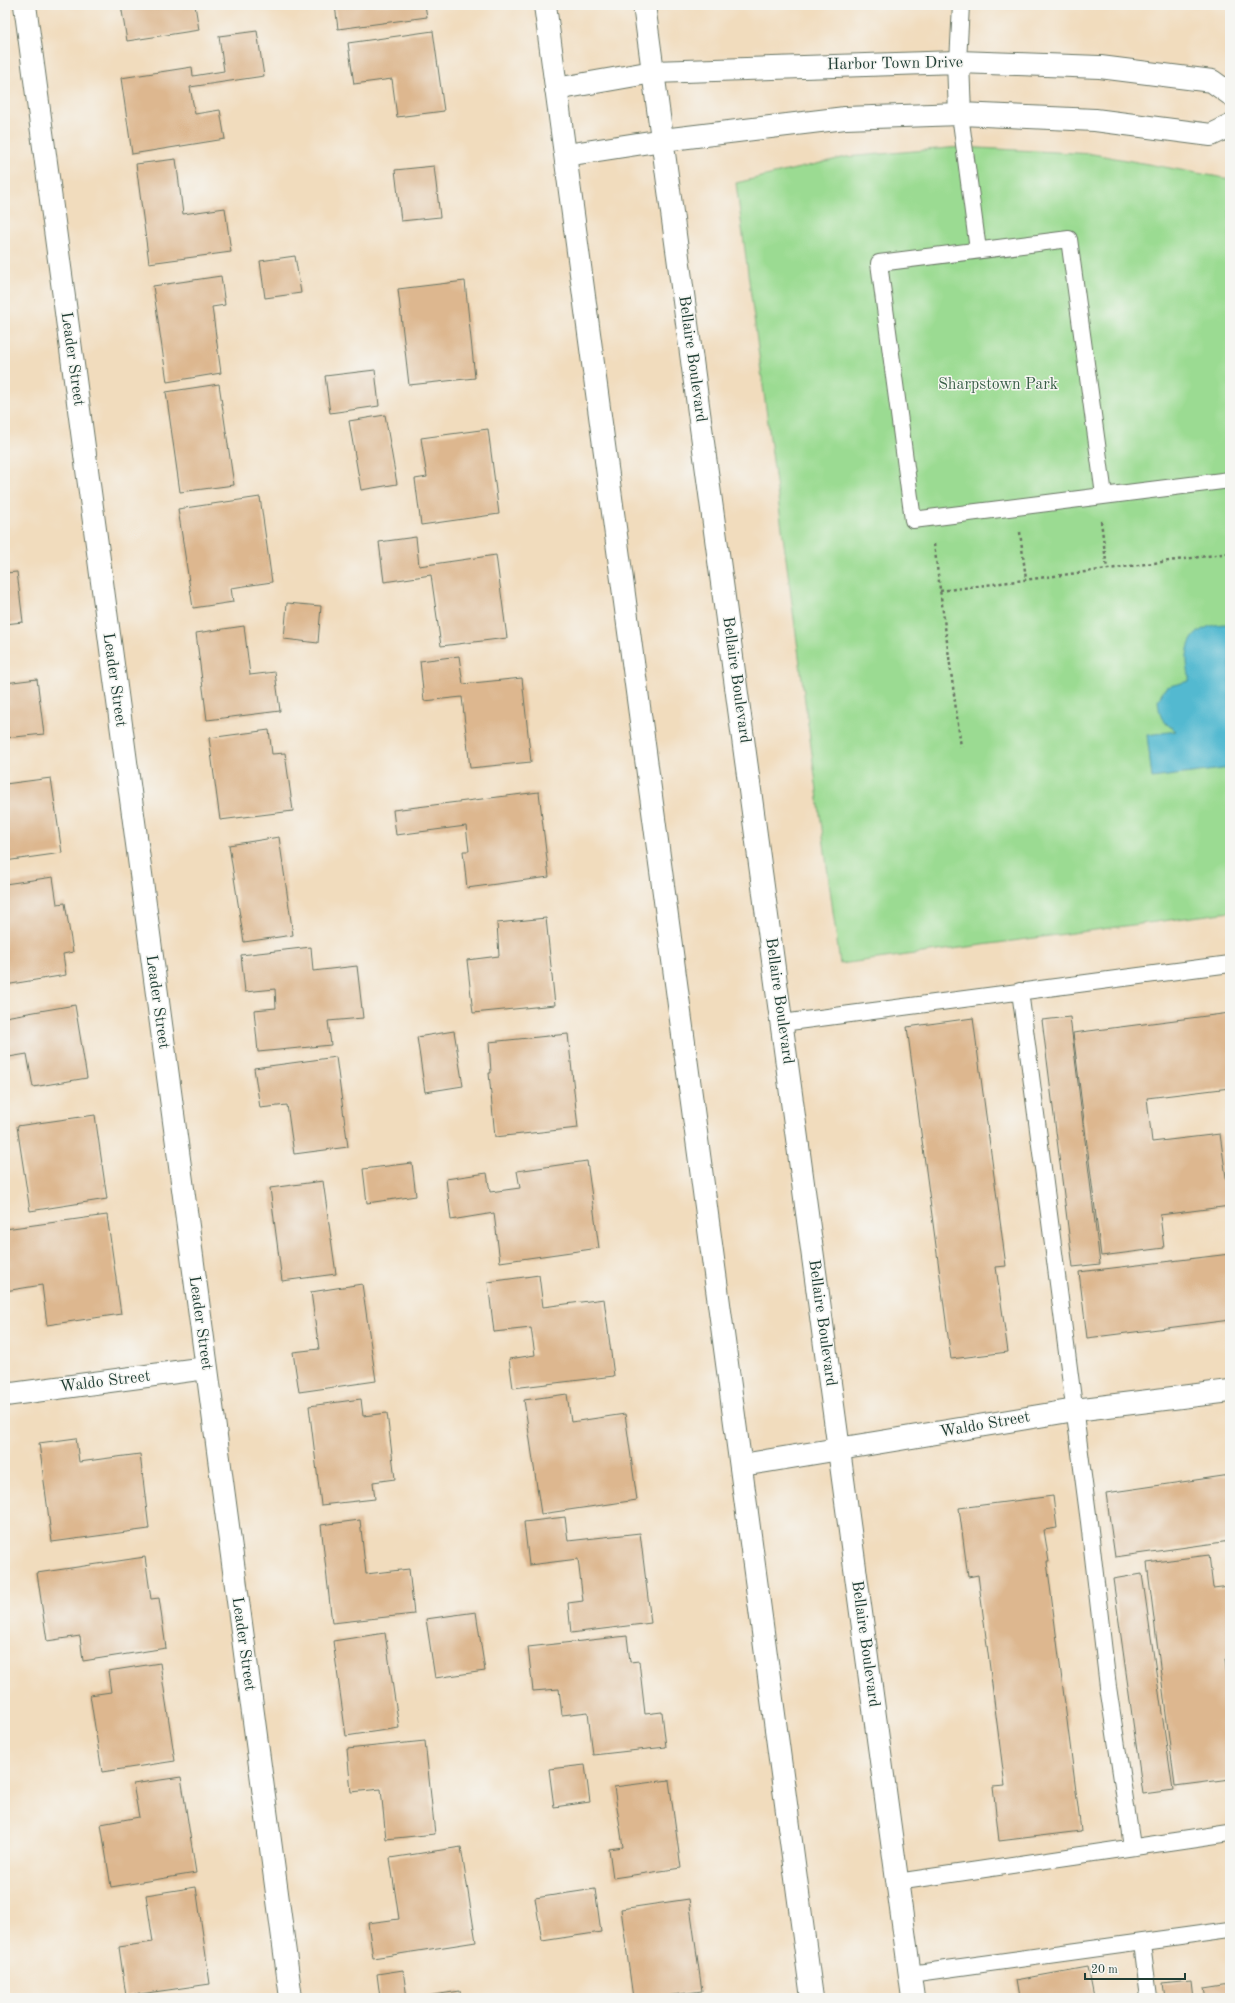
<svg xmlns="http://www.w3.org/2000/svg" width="1235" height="2003" viewBox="0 0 1235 2003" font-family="'Old Standard TT',serif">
	<rect width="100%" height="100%" fill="#f6f6f2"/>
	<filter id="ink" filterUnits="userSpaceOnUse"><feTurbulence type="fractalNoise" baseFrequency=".025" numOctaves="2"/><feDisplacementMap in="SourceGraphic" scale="8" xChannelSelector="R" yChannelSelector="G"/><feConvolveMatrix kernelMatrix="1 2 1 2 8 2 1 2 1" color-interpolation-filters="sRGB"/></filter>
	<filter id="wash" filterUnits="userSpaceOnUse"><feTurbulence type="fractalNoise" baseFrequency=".012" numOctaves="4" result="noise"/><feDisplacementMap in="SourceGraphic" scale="16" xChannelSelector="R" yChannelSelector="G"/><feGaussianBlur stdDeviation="0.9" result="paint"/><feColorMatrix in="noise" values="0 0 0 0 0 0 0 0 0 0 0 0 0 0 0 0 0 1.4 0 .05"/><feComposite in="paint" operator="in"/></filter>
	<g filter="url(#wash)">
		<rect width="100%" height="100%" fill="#f1dcbd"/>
		<path fill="#9bdb92" stroke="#5d8c63" d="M960 147 1093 154 1230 179V912L840 964 736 183 846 157Z"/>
		<path fill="#52b9d0" stroke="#387b82" d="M1225 624 1230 626V768L1152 778 1147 735 1176 731C1161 720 1160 719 1158 700L1166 687 1189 681C1190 674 1187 669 1187 662 1186 636 1201 625 1225 624Z"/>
		<g id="blocks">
			<path fill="#ddb78f" d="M121 5H195L199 30 127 41Z
				M335 5H425L427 17 338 29Z
				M257 31 264 76 190 87 195 114 220 110 225 139 132 154 121 78 192 67 193 76 224 71 219 36Z
				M433 31 444 111 397 117 392 79 354 84 348 43Z
				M176 159 183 214 225 208 231 252 149 263 136 164Z
				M434 166 440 217 401 221 395 170Z
				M295 256 301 293 265 298 260 261Z
				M221 276 225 305 212 307 221 373 167 382 153 286Z
				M465 281 475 378 409 385 398 289Z
				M375 370 379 406 330 413 325 376Z
				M219 384 234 485 180 492 166 392Z
				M385 415 397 484 361 490 349 421Z
				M488 429 499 514 421 525 415 479 427 477 421 438Z
				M260 497 272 582 231 588 233 602 193 608 178 509Z
				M416 537 419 566 496 555 507 638 441 646 431 575 384 582 379 542Z
				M17 572 23 622 5 624V573Z
				M287 603 321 606 318 643 284 639Z
				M244 626 250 675 275 672 280 711 207 720 196 633Z
				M459 656 463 684 522 678 531 762 470 768 462 697 424 701 420 661Z
				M37 679 44 734 5 738V683Z
				M269 730 272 754 285 753 293 811 220 820 209 738Z
				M51 778 62 853 5 861V784Z
				M539 792 549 877 467 888 463 851H469L466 826 396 835 393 810Z
				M279 837 293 935 244 942 229 845Z
				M53 877 57 904 65 903 73 952 63 954 66 975 5 985V884Z
				M546 918 555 1005 473 1013 467 960 499 956 497 923Z
				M311 947 313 971 357 966 363 1018 328 1021 331 1045 258 1052 254 1010 276 1008 275 989 245 992 241 955Z
				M75 1005 87 1078 33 1087 27 1054 9 1057 5 1031V1017Z
				M1230 1013V1088L1147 1098 1152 1142 1220 1134 1230 1206 1160 1215 1164 1248 1101 1256 1073 1033Z
				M1070 1017 1100 1264 1073 1267 1042 1020Z
				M973 1018 1006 1266 996 1267 1008 1352 951 1359 907 1027Z
				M454 1031 463 1086 425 1092 417 1037Z
				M568 1034 578 1128 495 1137 489 1073H491L489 1042Z
				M336 1057 348 1147 294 1154 287 1105 260 1108 254 1068Z
				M95 1115 107 1199 30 1211 17 1126Z
				M587 1161 599 1248 500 1262 494 1213 451 1220 446 1179 487 1173 490 1192 520 1188 517 1171Z
				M412 1163 416 1196 367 1203 363 1169Z
				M323 1181 336 1274 282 1281 270 1188Z
				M107 1215 121 1314 47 1325 42 1285 5 1291V1229Z
				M1230 1254V1320L1087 1338 1079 1272Z
				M539 1275 543 1307 604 1299 614 1376 513 1388 509 1359 535 1355 531 1328 494 1332 488 1282Z
				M362 1284 376 1381 299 1392 293 1352 319 1349 311 1292Z
				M567 1394 571 1422 625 1414 637 1500 541 1514 524 1400Z
				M361 1399 363 1416 387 1413 395 1479 373 1482 375 1499 321 1505 309 1406Z
				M76 1438 79 1462 140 1454 149 1529 52 1542 39 1443Z
				M1230 1475V1541L1115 1557 1106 1493Z
				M1053 1496 1057 1528 1044 1530 1049 1562H1047L1081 1831 999 1841 993 1787 1005 1786 978 1575 968 1577 959 1508Z
				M565 1517 568 1541 640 1533 651 1623 571 1633 568 1603 583 1601 578 1559 529 1565 524 1522Z
				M360 1520 366 1574 409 1569 414 1614 332 1623 321 1525Z
				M1209 1555 1213 1588 1230 1586V1659L1225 1660 1230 1702V1779L1175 1786 1147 1563Z
				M145 1557 151 1599 159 1598 166 1648 83 1661 80 1636 47 1641 37 1573Z
				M1142 1574 1173 1790 1143 1794 1113 1579Z
				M476 1612 485 1671 435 1678 426 1619Z
				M385 1633 399 1728 346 1736 333 1641Z
				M627 1636 630 1662 639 1661 645 1714 662 1712 666 1747 593 1755 588 1712 562 1715 559 1689 533 1691 528 1647Z
				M160 1663 175 1761 102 1772 90 1695 111 1692 108 1671Z
				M425 1741 435 1834 386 1839 381 1789 351 1792 347 1749Z
				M585 1765 590 1802 554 1807 549 1769Z
				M181 1777 196 1873 111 1887 101 1824 139 1817 133 1784Z
				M669 1780 681 1868 613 1878 609 1849 623 1847 614 1787Z
				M461 1847 476 1942 373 1958 368 1923 399 1919 390 1858Z
				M196 1887 210 1984 126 1996 119 1947 153 1942 146 1895Z
				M595 1889 601 1932 542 1941 535 1898Z
				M689 1899 702 1991 651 1998H633L621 1909Z
				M1088 1967 1094 1998H1019L1016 1980Z
				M403 1970 407 1998H380L377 1974Z
				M1192 1980 1194 1998H1165L1163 1983Z
				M1230 1982V1998H1206L1204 1986Z
				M460 1991 461 1998H420V1997Z"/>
		</g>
	</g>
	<g filter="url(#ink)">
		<use href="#blocks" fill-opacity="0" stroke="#687564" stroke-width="1"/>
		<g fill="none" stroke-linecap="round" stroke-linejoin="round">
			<defs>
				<path id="lane" d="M958 62 961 5
					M960 114 978 250
					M1104 495 1069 239 879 263 913 520 1230 480
					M1020 991 1089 1522 1108 1687 1132 1846
					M782 1023 1230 964
					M897 1882 1230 1833
					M1142 1943 1149 1998
					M910 1974 1230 1930"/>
				<path id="street" d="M25 5 291 1998
					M958 62 960 114
					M556 89 653 72 958 62 1100 67 1212 81 1230 94
					M566 155 663 140 845 118 960 114 1095 120 1211 135 1230 126
					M5 1395 206 1368
					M742 1465 1075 1410 1230 1391"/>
				<path id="primary" d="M545 5 812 1998
					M644 5 913 1998"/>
			</defs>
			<use href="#lane" stroke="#687564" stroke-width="18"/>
			<use href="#street" stroke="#687564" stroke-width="24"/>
			<use href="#primary" stroke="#687564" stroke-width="24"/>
			<path stroke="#687564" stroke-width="2.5" stroke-dasharray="3 3" stroke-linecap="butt" d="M1101 521 1107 569
				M1020 532 1026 579
				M934 544 961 747
				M940 591 1230 553"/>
			<use href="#lane" stroke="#fff" stroke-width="16"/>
			<use href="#street" stroke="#fff" stroke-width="22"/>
			<use href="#primary" stroke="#fff" stroke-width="22"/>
		</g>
	</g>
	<g text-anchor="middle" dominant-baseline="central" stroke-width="3" stroke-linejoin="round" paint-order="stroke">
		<g font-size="16" fill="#1f3d34" stroke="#f6f6f2">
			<text transform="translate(895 64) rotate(-1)">Harbor Town Drive</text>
			<text transform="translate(72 359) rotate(82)">Leader Street</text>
			<text transform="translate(692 359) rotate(82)">Bellaire Boulevard</text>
			<text transform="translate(114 680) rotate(82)">Leader Street</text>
			<text transform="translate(736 680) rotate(82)">Bellaire Boulevard</text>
			<text transform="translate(779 1001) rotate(82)">Bellaire Boulevard</text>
			<text transform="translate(157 1002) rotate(82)">Leader Street</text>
			<text transform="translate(200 1323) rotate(82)">Leader Street</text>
			<text transform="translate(822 1323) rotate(82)">Bellaire Boulevard</text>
			<text transform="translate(105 1382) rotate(-7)">Waldo Street</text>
			<text transform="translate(985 1425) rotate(-10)">Waldo Street</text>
			<text transform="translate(243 1644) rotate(82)">Leader Street</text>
			<text transform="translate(865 1644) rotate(82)">Bellaire Boulevard</text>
		</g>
		<g font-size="16" fill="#385d47" stroke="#f6f6f2">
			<text x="998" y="385">Sharpstown Park</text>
		</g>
	</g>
	<rect width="1235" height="2003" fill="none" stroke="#f6f6f2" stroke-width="20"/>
	<path d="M1085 1973v6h100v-6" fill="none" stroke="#1f3d34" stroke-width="2"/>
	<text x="1091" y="1973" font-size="12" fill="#1f3d34" stroke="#f6f6f2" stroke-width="3" paint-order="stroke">20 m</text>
</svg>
